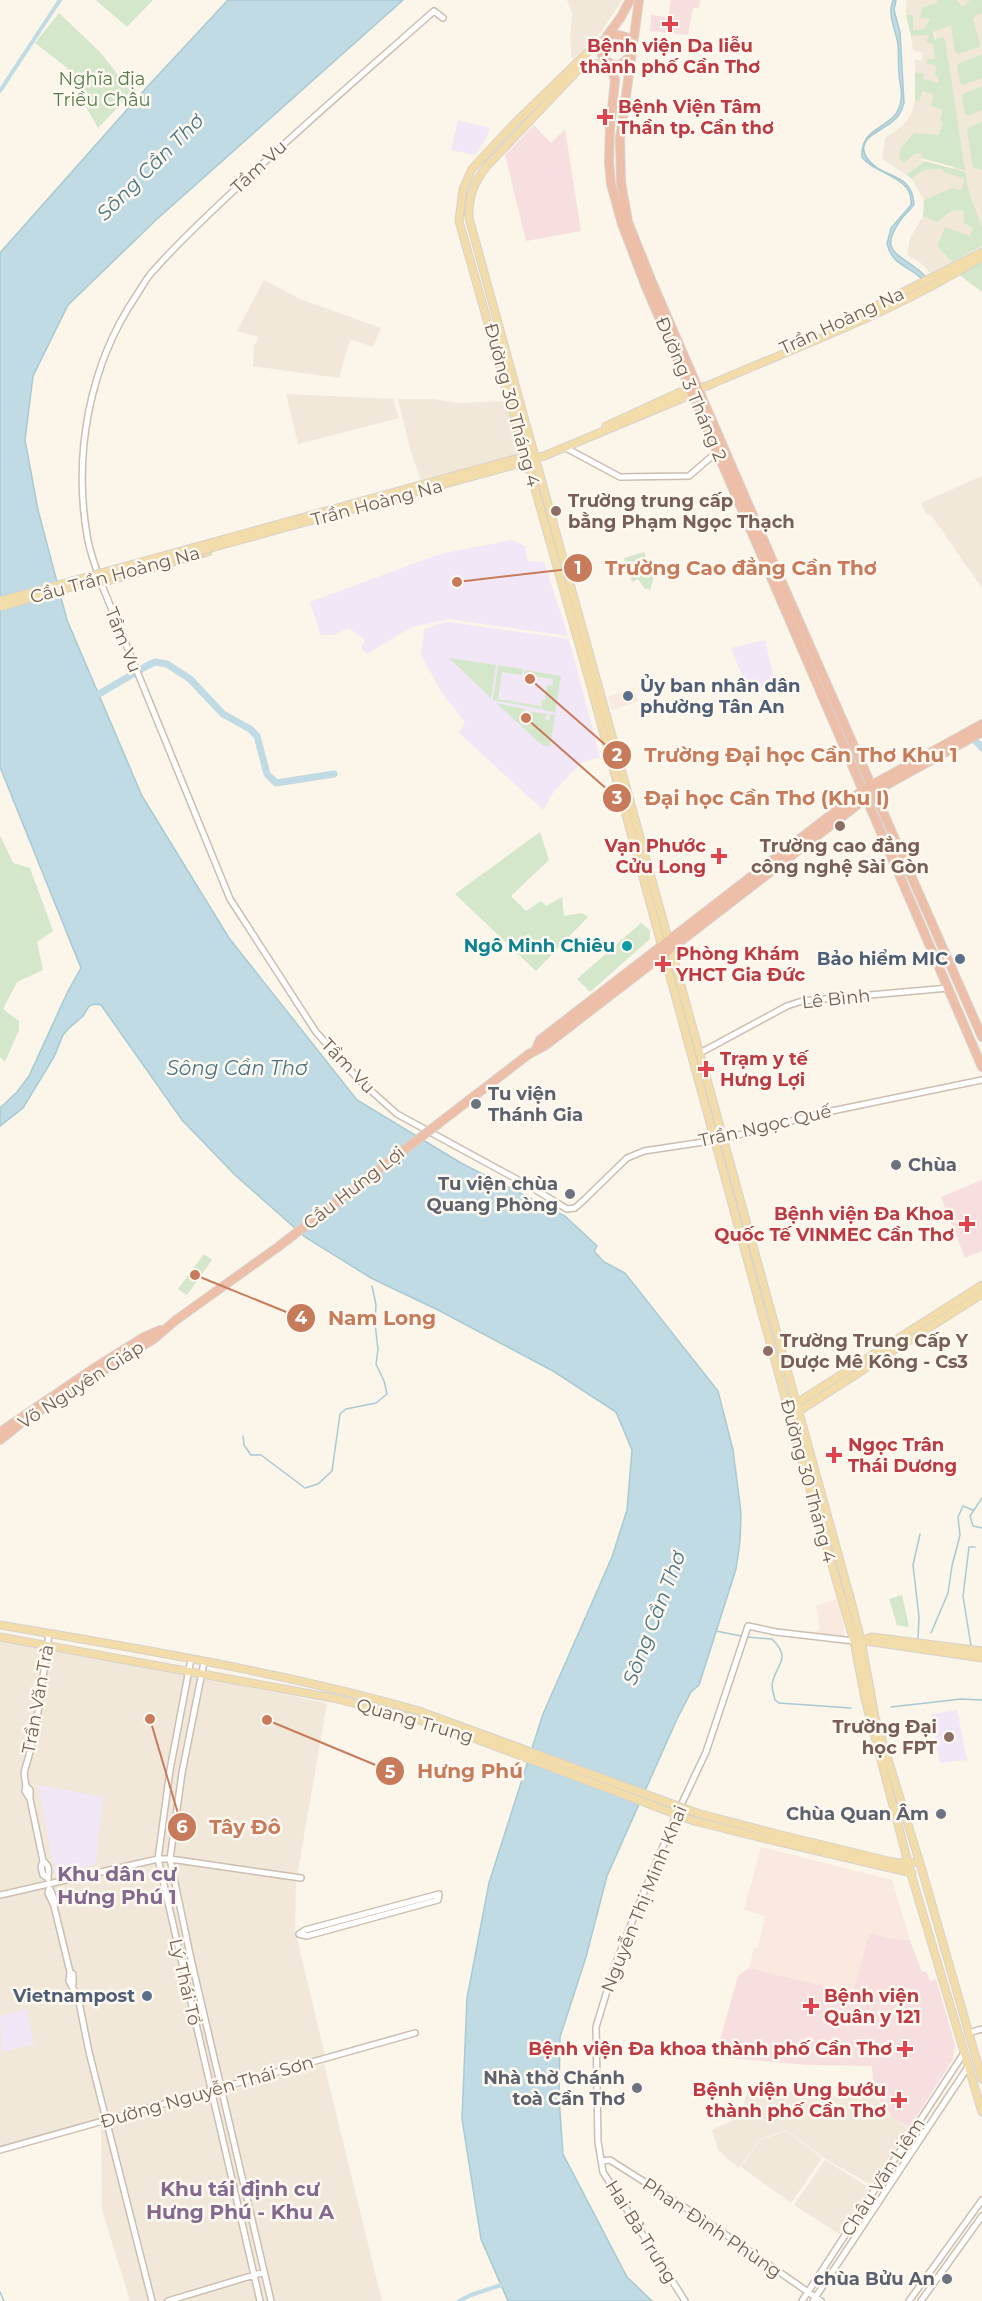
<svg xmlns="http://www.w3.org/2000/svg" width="982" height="2301" viewBox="0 0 982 2301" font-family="Montserrat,sans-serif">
	<rect width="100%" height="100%" fill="#fbf5ea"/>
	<path fill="#f1e8d9" d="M567 0H622L602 31 572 60 570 38 572 13Z
		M906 0H937L929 21 924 29 913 30V15H906Z
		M957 0H970L963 7 982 1V228L962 190 952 188 924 200 912 179 920 171 927 168 943 169 942 172 958 177 951 161 933 18 962 7Z
		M929 35 933 44 935 59H930L936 66 940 84 922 79 923 74 915 72V59L921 61 923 53 913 50 911 36Z
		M922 91 934 95 943 110V123L938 135 916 153 922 154 921 160 925 161 906 175 882 159 885 138 903 125 911 115 915 100 919 101Z
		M964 210 973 228 970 236 937 246 952 262 930 273 921 263 907 255 910 238 923 216 937 222 953 211Z
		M264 280 300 299 381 328 373 347 350 339 339 378 253 366 254 346 259 337 237 331Z
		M286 394 393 399 399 418 298 444Z
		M398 399H433L459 403 506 401 521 455 421 481 410 449Z
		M982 476V588L931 515 926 514 921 503Z
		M0 1641 131 1663 327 1703 296 1882 295 1930 325 2055 0 2147Z
		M324 2064 382 2301H130L102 2210 101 2126Z
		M749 2086 826 2096 848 2097 873 2088 877 2099 889 2115 909 2129 871 2185 824 2158 786 2130 760 2139 739 2168 718 2150 712 2130 740 2117Z
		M786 2131 822 2158 791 2203 741 2167 760 2140Z
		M825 2160 870 2188 839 2234 794 2205Z"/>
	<path fill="#f9e9df" d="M633 688 638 701 612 710 608 697Z
		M837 1599 844 1627 843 1637 816 1634 817 1630 820 1629 816 1606Z
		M761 1847 892 1880 910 1940 895 1939 869 1933 853 1993 749 1968 754 1948H758L765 1916 744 1910Z"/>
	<path fill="#f2e7f7" d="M458 120 490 128 486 139 475 155 451 150Z
		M512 540 525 546 528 561 544 562 568 636 449 619 412 627 367 654 361 647 365 640 349 628 334 635H321L310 602 440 554Z
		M449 622 569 639 600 757 581 763 554 791 543 810 459 733 465 722 443 694 421 655 424 630 437 624Z
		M765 640 774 678 764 687 748 691 731 648Z
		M957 1710 967 1760 940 1763 931 1714Z
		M38 1785 103 1797 96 1864 55 1874Z
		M26 2009 34 2044 2 2052 0 2016Z"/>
	<path fill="#f7dfe0" d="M671 0H700L699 8H693L688 35 650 31 651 15 668 17Z
		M534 125 551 143 565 129 581 231 526 241 505 155Z
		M982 1180V1251L965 1258 941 1197Z
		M869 1933 895 1939 910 1940 922 1972 926 1971 930 1981 936 1979 955 2045 953 2059 909 2128 892 2117 879 2100 873 2081 872 2066 808 2065 718 2057 716 2054 738 1976 749 1968 853 1993Z"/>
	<path fill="#d4e7ca" d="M96 0H153L127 27Z
		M937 0H957L962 7 970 0H982V13L975 16 973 20 980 43 979 47 958 54 955 52 951 25 933 32 935 40 942 37 945 39 965 170 921 158 922 154 916 153 904 163 899 158 901 148 914 133 938 135 943 123 940 119 943 110 931 106 934 95 922 91 919 102 915 100V72L924 74 923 79 939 83 938 77 935 76 936 66 926 63 927 59H935L933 44 926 42 929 35 911 36 906 15H913V30L924 29 929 21V18L920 19 922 8 936 3Z
		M59 13 100 52 132 93 98 128 85 105 76 81 66 67 35 43Z
		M982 55V78L963 85 960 83 957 66 959 63Z
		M982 87V110L968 116 965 114 962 97 964 93Z
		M982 122V170L973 167 967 131 970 127Z
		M925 161 965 172 969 192 982 227V246L952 262 937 246 945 227 970 236 973 228 964 223 963 210 952 211 937 222 923 216 924 200 952 188 962 190 965 179 942 172 943 169C928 168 922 169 912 179L906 175Z
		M982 260V292L958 274Z
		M644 552 648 561H651L656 570 650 590 644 588 638 579 632 582 624 558Z
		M449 658 496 665 491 698Z
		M498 665 523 669 522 675 502 672 498 699 540 706V709L493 700Z
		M525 670 561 676 555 713 541 709 542 700H545L547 685 552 686 553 679 524 675Z
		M496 703 525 709V711L548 714 544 719 549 720 550 714 555 715 550 747 542 745Z
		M540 832 549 860 511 896 526 911 541 901 546 906 562 897 564 916 582 913 588 917 536 971 455 894Z
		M0 835 13 863 30 868 53 931 37 942 43 970 17 982 3 1009 19 1021V1030L5 1062 0 1057Z
		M641 923 650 930V939L590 992 577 979Z
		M204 1254 212 1260 187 1295 178 1289Z
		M902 1595 909 1627 897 1625 889 1599Z"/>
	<path fill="#c0dbe3" stroke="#a8cad3" stroke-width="1.5" d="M228 0H403L156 220 68 305 33 376 25 440 38 510 67 620 142 796 229 938 357 1100 461 1163 565 1216 597 1246 594 1251 604 1262 625 1273 718 1391 733 1450 741 1513 740 1541 736 1569 699 1685 691 1692 677 1719 607 1876 586 1957 560 2037 559 2097 563 2154 627 2277 652 2301H508L481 2239 462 2119 467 1998 489 1883 543 1714 612 1557 627 1510 632 1450 616 1412 553 1371 440 1311 371 1278 305 1237 235 1175 182 1120 101 1005 95 1004 89 1006 83 1016 68 1029 63 1035 54 1057 23 1108 0 1126V1108L17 1092 29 1076 68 991 81 968 0 767V253L148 86Z
		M893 0H896L894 10 900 32 904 103C902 110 899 117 892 122 881 131 854 139 867 158 882 180 911 170 914 204 911 210 906 213 902 218 874 256 904 253 926 277L922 279C908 265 893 266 887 244L891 228 911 205C914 176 875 175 862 157 860 123 897 131 901 100 903 92 899 81 899 73 898 63 899 54 898 45 896 29 887 16 893 0Z"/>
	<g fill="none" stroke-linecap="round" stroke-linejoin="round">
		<path stroke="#a8cad3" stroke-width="1.5" d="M243 1436 244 1445 251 1455H261L305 1488 318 1484 332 1471 340 1414 346 1409 376 1403 387 1394 384 1381 376 1364 378 1350 375 1323 376 1305 372 1286
			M982 1498 970 1516 973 1526 982 1528
			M716 1631 741 1636
			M931 1633 948 1593 952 1566 960 1535 958 1517 963 1506 973 1510
			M746 1637 772 1639C793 1660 775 1664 772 1685 772 1689 774 1695 775 1700L779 1703 851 1708
			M918 1639 919 1617 913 1565 920 1534
			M971 1646 963 1596 969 1547H975
			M891 1707 961 1699 982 1700
			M0 2292 4 2301"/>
		<path stroke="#c0dbe3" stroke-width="4" d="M0 91 60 0
			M459 2301 471 2295 501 2285"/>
		<path stroke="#c0dbe3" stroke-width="7" d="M99 694 145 667 155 662 167 664 190 679 223 714 250 729 257 736 267 774 276 783 334 774
			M974 739 982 748"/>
		<defs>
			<path id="minor" d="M443 18 434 11C375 63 316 114 258 168 223 201 186 234 154 270 147 277 142 287 136 296 90 364 73 453 87 535 89 551 96 567 101 583L230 899 316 1032 359 1080 397 1114 531 1187 567 1209 575 1208 585 1199 627 1158 644 1151 723 1139 822 1113 982 1080
				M566 448 620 477 689 476 718 451
				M700 1053 787 1006 802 1001 949 988
				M191 1659 170 1770 158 1859 260 2301
				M204 1662 182 1773 170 1859 191 1959 271 2301
				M27 1787 30 1790V1799L43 1861 41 1867 43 1875 48 1878
				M30 1799 25 1791C28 1783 22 1776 25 1769 39 1726 42 1678 49 1634
				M43 1861C51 1867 48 1871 48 1879
				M49 1889 48 1893 54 1906
				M50 1889 55 1901 54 1906 70 1972 73 1974V1984
				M439 1894 438 1900 307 1936 299 1934 305 1930Z
				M0 1895 158 1859H170L301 1878
				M70 1972 69 1981 78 1997 89 2052 152 2301
				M968 2033 982 2029
				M0 2150 415 2033
				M602 2161 610 2160 706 2221 821 2301
				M168 2301 264 2272
				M685 2301 603 2172 598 2142 596 2027 614 1968 639 1904 674 1820 706 1752 748 1626 776 1632 854 1641
				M802 2301 964 2053
				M813 2301 968 2067
				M909 2301 982 2200
				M921 2301 982 2216"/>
			<path id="major" d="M603 40 594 46 512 126 472 169 463 189 459 221 588 676 813 1500 854 1641 865 1699 911 1874 982 2112
				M607 62 586 65 578 70 487 166C474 182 468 197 469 218L851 1601 861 1640 875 1717 922 1870 982 2079
				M848 320 982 252
				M606 426 680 392 686 393
				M228 538 519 458 523 460 544 456 683 398C689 390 698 387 707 386 799 346 897 311 982 257
				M229 543 521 463 523 460
				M101 583 208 552
				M792 1406 982 1285
				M796 1413 982 1294
				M0 1625C140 1649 282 1672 419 1711
				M0 1637 333 1698 413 1718
				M859 1640 982 1658
				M863 1640 872 1637 982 1651
				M777 1834 893 1862 909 1864 919 1861
				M775 1841 912 1873"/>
			<path id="highway" d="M639 0 620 139 621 182 628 222 652 282 784 587 982 1037
				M607 36 621 17 630 0
				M630 57 620 65C598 66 594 40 614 34L626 37 631 47
				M610 64 615 80 610 129 609 162 611 184 622 224 646 287 982 1067
				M536 1049 540 1040 545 1036 863 790 982 724
				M529 1054 546 1045 874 792 982 732
				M0 1432 96 1367 144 1337 160 1330
				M0 1440 25 1420 155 1338 176 1320"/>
		</defs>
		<use href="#minor" stroke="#ccbeb1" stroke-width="8"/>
		<use href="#major" stroke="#d8d2ce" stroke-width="9"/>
		<use href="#highway" stroke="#d8d2ce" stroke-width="10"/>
		<use href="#minor" stroke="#fff" stroke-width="5"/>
		<use href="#major" stroke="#f2dcaa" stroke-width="7"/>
		<use href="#highway" stroke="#eebfa8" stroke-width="8"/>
		<defs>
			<path id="major-bridge" d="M0 601 228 538
				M0 607 229 543
				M419 1711 697 1813 777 1834
				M413 1718 460 1733 694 1821 775 1841"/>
			<path id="highway-bridge" d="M176 1320 278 1247 529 1054"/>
		</defs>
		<use href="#major-bridge" stroke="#d8d2ce" stroke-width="9" stroke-linecap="butt"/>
		<use href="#highway-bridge" stroke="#d8d2ce" stroke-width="10" stroke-linecap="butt"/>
		<use href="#major-bridge" stroke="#f2dcaa" stroke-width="7"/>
		<use href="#highway-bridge" stroke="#eebfa8" stroke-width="8"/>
	</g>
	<g fill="#e0444e" stroke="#fdf9f1" stroke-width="2">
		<path d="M667 15h6v6h6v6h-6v6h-6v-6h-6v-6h6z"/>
		<path d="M602 108h6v6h6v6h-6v6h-6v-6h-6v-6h6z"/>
		<path d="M716 847h6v6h6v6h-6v6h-6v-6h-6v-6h6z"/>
		<path d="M660 955h6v6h6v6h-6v6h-6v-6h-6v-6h6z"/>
		<path d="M703 1060h6v6h6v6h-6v6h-6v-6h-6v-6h6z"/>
		<path d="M964 1215h6v6h6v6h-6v6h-6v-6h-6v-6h6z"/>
		<path d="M831 1446h6v6h6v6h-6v6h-6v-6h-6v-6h6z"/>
		<path d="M808 1997h6v6h6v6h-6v6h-6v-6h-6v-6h6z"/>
		<path d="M902 2040h6v6h6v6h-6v6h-6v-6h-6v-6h6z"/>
		<path d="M896 2091h6v6h6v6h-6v6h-6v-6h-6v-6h6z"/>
	</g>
	<g fill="#8d6e63" stroke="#fdf9f1" stroke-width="2">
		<circle cx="556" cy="511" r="6"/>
		<circle cx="840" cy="826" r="6"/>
		<circle cx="768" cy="1351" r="6"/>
		<circle cx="949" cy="1737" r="6"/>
	</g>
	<g fill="#5c6f8a" stroke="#fdf9f1" stroke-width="2">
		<circle cx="628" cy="696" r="6"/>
		<circle cx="960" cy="959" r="6"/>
		<circle cx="147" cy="1996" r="6"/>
	</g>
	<circle fill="#0f9aa8" stroke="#fdf9f1" stroke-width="2" cx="627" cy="946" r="6"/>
	<g fill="#6b7280" stroke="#fdf9f1" stroke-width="2">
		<circle cx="476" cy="1104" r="6"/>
		<circle cx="896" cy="1165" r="6"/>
		<circle cx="570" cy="1194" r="6"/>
		<circle cx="941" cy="1814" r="6"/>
		<circle cx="637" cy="2088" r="6"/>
		<circle cx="947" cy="2279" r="6"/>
	</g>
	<g text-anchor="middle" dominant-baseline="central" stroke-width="5" stroke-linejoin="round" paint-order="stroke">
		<g font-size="18" font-weight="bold" fill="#be3a42" stroke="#fdf9f1" text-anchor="start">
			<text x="670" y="46" text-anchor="middle">Bệnh viện Da liễu<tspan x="670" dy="21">thành phố Cần Thơ</tspan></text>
			<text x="618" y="107">Bệnh Viện Tâm<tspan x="618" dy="21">Thần tp. Cần thơ</tspan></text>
			<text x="706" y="846" text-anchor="end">Vạn Phước<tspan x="706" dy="21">Cửu Long</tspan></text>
			<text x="676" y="954">Phòng Khám<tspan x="676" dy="21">YHCT Gia Đức</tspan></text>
			<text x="720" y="1059">Trạm y tế<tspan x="720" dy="21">Hưng Lợi</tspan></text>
			<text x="954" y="1214" text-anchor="end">Bệnh viện Đa Khoa<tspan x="954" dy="21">Quốc Tế VINMEC Cần Thơ</tspan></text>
			<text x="848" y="1445">Ngọc Trân<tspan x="848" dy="21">Thái Dương</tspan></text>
			<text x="824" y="1996">Bệnh viện<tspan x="824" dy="21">Quân y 121</tspan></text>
			<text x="892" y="2049" text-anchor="end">Bệnh viện Đa khoa thành phố Cần Thơ</text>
			<text x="886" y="2090" text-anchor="end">Bệnh viện Ung bướu<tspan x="886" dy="21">thành phố Cần Thơ</tspan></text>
		</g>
		<g font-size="18" fill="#577d4c" stroke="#fdf9f1">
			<text x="102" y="79">Nghĩa địa<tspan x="102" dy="21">Triều Châu</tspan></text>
		</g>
		<g font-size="18" fill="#735f50" stroke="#fdf9f1">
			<text transform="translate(259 167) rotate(-43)">Tầm Vu</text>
			<text transform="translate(842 321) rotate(-25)">Trần Hoàng Na</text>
			<text transform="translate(691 389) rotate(67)">Đường 3 Tháng 2</text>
			<text transform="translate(512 405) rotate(75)">Đường 30 Tháng 4</text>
			<text transform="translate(377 503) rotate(-15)">Trần Hoàng Na</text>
			<text transform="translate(115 575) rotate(-15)">Cầu Trần Hoàng Na</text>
			<text transform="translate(123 640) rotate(68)">Tầm Vu</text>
			<text transform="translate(836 999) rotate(-6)">Lê Bình</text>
			<text transform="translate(348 1066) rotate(46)">Tầm Vu</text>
			<text transform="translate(765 1126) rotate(-13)">Trần Ngọc Quế</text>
			<text transform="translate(354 1188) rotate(-38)">Cầu Hưng Lợi</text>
			<text transform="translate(81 1385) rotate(-33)">Võ Nguyên Giáp</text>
			<text transform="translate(808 1481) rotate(75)">Đường 30 Tháng 4</text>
			<text transform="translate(38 1699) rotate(-80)">Trần Văn Trà</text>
			<text transform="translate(415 1721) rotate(16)">Quang Trung</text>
			<text transform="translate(644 1899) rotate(-68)">Nguyễn Thị Minh Khai</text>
			<text transform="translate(185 1982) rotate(77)">Lý Thái Tổ</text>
			<text transform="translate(207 2092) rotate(-16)">Đường Nguyễn Thái Sơn</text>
			<text transform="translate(883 2177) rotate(-57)">Châu Văn Liêm</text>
			<text transform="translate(712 2228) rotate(34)">Phan Đình Phùng</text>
			<text transform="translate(641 2232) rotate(58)">Hai Bà Trưng</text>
		</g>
		<g font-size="18" font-weight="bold" fill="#785e54" stroke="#fdf9f1" text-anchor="start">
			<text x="568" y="501">Trường trung cấp<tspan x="568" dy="21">bằng Phạm Ngọc Thạch</tspan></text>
			<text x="840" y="846" text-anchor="middle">Trường cao đẳng<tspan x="840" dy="21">công nghệ Sài Gòn</tspan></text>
			<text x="780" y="1341">Trường Trung Cấp Y<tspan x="780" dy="21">Dược Mê Kông - Cs3</tspan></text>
			<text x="937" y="1727" text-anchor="end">Trường Đại<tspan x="937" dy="21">học FPT</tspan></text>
		</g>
		<g font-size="18" font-weight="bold" fill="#4e5e75" stroke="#fdf9f1" text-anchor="end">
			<text x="640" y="686" text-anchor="start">Ủy ban nhân dân<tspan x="640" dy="21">phường Tân An</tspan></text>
			<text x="948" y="959">Bảo hiểm MIC</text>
			<text x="135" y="1996">Vietnampost</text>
		</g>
		<g font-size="18" font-weight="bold" fill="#0d838f" stroke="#fdf9f1" text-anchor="end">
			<text x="615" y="946">Ngô Minh Chiêu</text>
		</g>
		<g font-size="18" font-weight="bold" fill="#5b616d" stroke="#fdf9f1" text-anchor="end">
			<text x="488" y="1094" text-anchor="start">Tu viện<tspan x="488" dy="21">Thánh Gia</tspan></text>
			<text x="908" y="1165" text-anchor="start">Chùa</text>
			<text x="558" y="1184">Tu viện chùa<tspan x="558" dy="21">Quang Phòng</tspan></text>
			<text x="929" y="1814">Chùa Quan Âm</text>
			<text x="625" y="2078">Nhà thờ Chánh<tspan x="625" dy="21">toà Cần Thơ</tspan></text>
			<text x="935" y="2279">chùa Bửu An</text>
		</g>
		<g font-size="20" font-style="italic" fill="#4c7684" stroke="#fdf9f1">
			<text transform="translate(150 167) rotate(-45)">Sông Cần Thơ</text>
			<text x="237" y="1068">Sông Cần Thơ</text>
			<text transform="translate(654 1618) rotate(-69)">Sông Cần Thơ</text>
		</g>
		<g font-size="20" font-weight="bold" fill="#84688e" stroke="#fdf9f1">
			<text x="117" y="1874">Khu dân cư<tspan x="117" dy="23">Hưng Phú 1</tspan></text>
			<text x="240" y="2189">Khu tái định cư<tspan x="240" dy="23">Hưng Phú - Khu A</tspan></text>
		</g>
	</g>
	<path fill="none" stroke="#c87b5b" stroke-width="2" d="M457 582L578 568M530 679L617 755M526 718L617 798M195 1275L301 1318M267 1720L390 1771M150 1719L182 1827"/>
	<g fill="#c87b5b" stroke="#fdf9f1" stroke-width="2">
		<circle cx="457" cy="582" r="6"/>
		<circle cx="530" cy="679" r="6"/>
		<circle cx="526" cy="718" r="6"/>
		<circle cx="195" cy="1275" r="6"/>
		<circle cx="267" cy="1720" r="6"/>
		<circle cx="150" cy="1719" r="6"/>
		<circle cx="578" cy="568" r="15"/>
		<circle cx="617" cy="755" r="15"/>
		<circle cx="617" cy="798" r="15"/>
		<circle cx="301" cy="1318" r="15"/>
		<circle cx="390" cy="1771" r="15"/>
		<circle cx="182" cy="1827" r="15"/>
	</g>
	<g font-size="18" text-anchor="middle" font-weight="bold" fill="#fff">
		<text x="578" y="574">1</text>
		<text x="617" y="761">2</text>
		<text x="617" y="804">3</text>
		<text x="301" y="1324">4</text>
		<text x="390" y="1778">5</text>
		<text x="182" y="1833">6</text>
	</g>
	<g font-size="20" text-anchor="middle" font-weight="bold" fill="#c87b5b" stroke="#fdf9f1" stroke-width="5" stroke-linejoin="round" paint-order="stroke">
		<text x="741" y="575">Trường Cao đẳng Cần Thơ</text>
		<text x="801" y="762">Trường Đại học Cần Thơ Khu 1</text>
		<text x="767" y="805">Đại học Cần Thơ (Khu I)</text>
		<text x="382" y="1325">Nam Long</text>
		<text x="470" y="1778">Hưng Phú</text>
		<text x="245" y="1834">Tây Đô</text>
	</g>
</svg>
